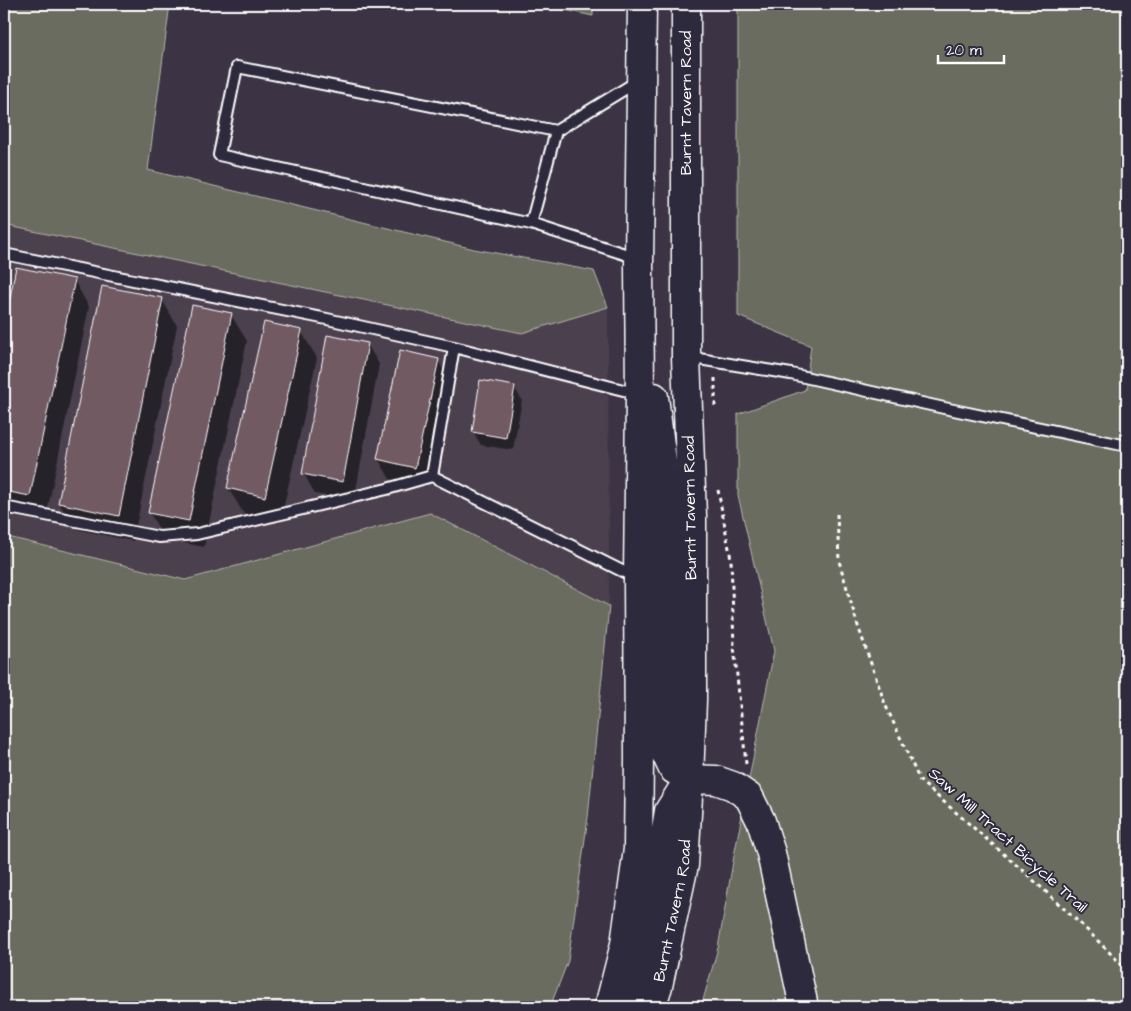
<svg xmlns="http://www.w3.org/2000/svg" width="1131" height="1011" viewBox="0 0 1131 1011" font-family="'Architects Daughter',sans-serif">
	<rect width="100%" height="100%" fill="#3c3445"/>
	<filter id="ink" filterUnits="userSpaceOnUse"><feTurbulence type="fractalNoise" baseFrequency=".02" numOctaves="2"/><feDisplacementMap in="SourceGraphic" scale="10" xChannelSelector="R" yChannelSelector="G"/><feConvolveMatrix kernelMatrix="1 2 1 2 8 2 1 2 1" color-interpolation-filters="sRGB"/></filter>
	<g filter="url(#ink)">
		<path fill="#4c3f4e" d="M4 225 522 333 608 307 609 606 430 513 185 580 4 536Z"/>
		<path fill="#6a6c5e" stroke="#b4b6ae" d="M4 4H170L148 170 474 249 594 271 608 307 522 333 4 225Z
			M537 4H593V16Z
			M738 4H1127V1007H701L718 948 734 856 774 651 738 495V414L805 390 811 346 738 316Z
			M430 513 609 606 588 817 568 961 550 1007H4V536L185 580Z"/>
		<path fill="#0007" d="M17 268 74 280 89 307 45 522 4 513V334Z
			M162 299 177 326 133 541 75 529 59 503Z
			M231 315 247 341 204 547 165 539 149 512Z
			M301 331 317 358 280 523 244 514 228 488Z
			M367 344 379 364 354 501 315 494 304 474Z
			M438 360 449 380 426 487 390 479 378 459Z
			M514 387 522 400 513 450 481 445 473 432Z"/>
		<path fill="#725a64" stroke="#fff" d="M16 267 75 279 30 496 4 491V328Z
			M102 286 163 298 119 516 58 503Z
			M192 305 232 313 189 521 148 513Z
			M264 322 302 330 265 497 227 488Z
			M327 335 368 343 343 482 302 474Z
			M400 350 439 359 415 468 377 459Z
			M480 380 515 386 506 438 472 432Z"/>
		<g fill="none" stroke-linecap="round" stroke-linejoin="round">
			<defs>
				<path id="service" d="M531 224 219 155 237 67 556 131
					M4 254 327 319 454 347 639 394
					M637 258 531 224 556 131 638 81
					M687 357 791 374 944 408 1127 446
					M432 476 454 347
					M4 507 159 537 197 534 387 489 432 476 636 578"/>
				<g id="primary">
					<path d="M654 397 664 478 665 752 673 769 689 779 716 780 733 786 749 797 761 821 771 853 804 1007"/>
					<path d="M609 1007 625 944 638 849 639 758 638 578 640 395 639 265 642 4"/>
					<path d="M628 1007 645 957 669 811 684 787"/>
					<path id="s1" d="M651 1007 658 986 684 865 689 779 692 700V516L686 357V4"/>
				</g>
			</defs>
			<use href="#service" stroke="#fff" stroke-width="14"/>
			<use href="#primary" stroke="#fff" stroke-width="31"/>
			<path stroke="#fff" stroke-width="3" stroke-dasharray="4 4" stroke-linecap="butt" d="M715 406V378
				M718 490 731 559 734 646 746 764
				M837 514 839 561 857 623 885 704 920 781 1030 877 1087 930 1127 970"/>
			<use href="#service" stroke="#2f2a3d" stroke-width="10"/>
			<use href="#primary" stroke="#2f2a3d" stroke-width="28"/>
		</g>
	</g>
	<g text-anchor="middle" dominant-baseline="central" stroke-width="4" stroke-linejoin="round" paint-order="stroke">
		<g font-size="16" fill="#fff" stroke="#2f2a3d">
			<text transform="translate(686 103) rotate(-90)">Burnt Tavern Road</text>
			<text transform="translate(690 508) rotate(-91)">Burnt Tavern Road</text>
			<text transform="translate(1008 840) rotate(42)">Saw Mill Tract Bicycle Trail</text>
			<text stroke="none"><textPath href="#s1" startOffset="99">Burnt Tavern Road</textPath></text>
		</g>
	</g>
	<rect width="1131" height="1011" fill="none" stroke="#2f2a3d" stroke-width="20"/>
	<rect x="10" y="10" width="1111" height="991" fill="none" stroke="#fff" stroke-width="2" filter="url(#ink)"/>
	<path d="M938 55v8h66v-8" fill="none" stroke="#ffffff" stroke-width="2.5"/>
	<text x="946" y="55" font-size="15" fill="#ffffff" stroke="#2f2a3d" stroke-width="4" paint-order="stroke">20 m</text>
</svg>
